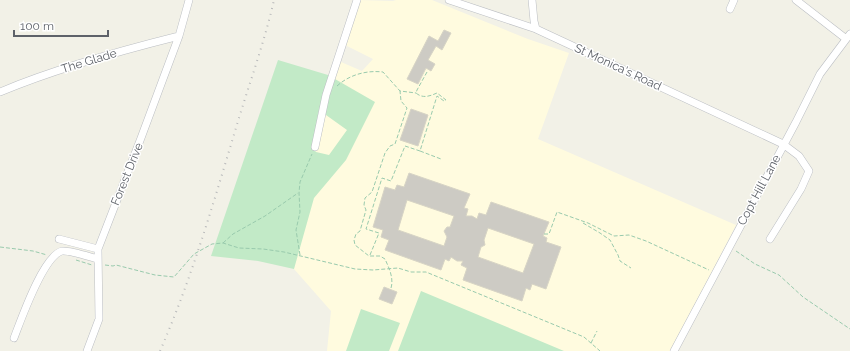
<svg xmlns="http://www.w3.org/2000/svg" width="850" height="351" viewBox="0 0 850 351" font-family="Raleway,sans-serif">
	<rect width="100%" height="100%" fill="#f2f1e7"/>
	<path fill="#fffbdf" d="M359 0 393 1 396 0H432L528 39 569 53 538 139 736 225 671 351H327L331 311 294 269 310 150 328 75 341 62 362 71 373 59 345 45Z"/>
	<path fill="#c2eac7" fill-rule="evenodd" d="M278 60 328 75 375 102 346 160 314 198 294 269 258 261 211 256ZM319 110 347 130 329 155 316 152 312 147Z
		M421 291 564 351H398Z
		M361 309 400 323 389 351H346Z"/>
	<path fill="#cdcbc4" stroke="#d7d4c5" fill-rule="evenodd" d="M444 30 451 33 442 50 436 46 428 60 435 64 431 71 426 68 418 84 407 79 429 36 438 41Z
		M411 109 428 115 418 146 400 140Z
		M409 173 470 194 464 208 468 209 466 216H472L477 219 479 213 486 215 491 202 549 222 543 236 547 238 546 242 561 247 546 289 532 284 530 290 526 288 522 301 463 280 467 268 461 265 463 261H457L451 257 449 261 445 259 441 270 385 250 389 240 381 237 383 230 373 227 385 187 395 190 397 185 404 187ZM407 200 454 216 450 227H447L444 231 447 237 444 246 398 230ZM488 228 534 244 523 273 478 257 481 247 485 245 484 240Z
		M384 287 397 292 392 304 379 299Z"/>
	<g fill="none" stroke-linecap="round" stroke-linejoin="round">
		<defs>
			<path id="minor" d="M449 0 536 29 783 144 799 156 809 171 801 189 770 239
				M532 0 534 21 536 29
				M796 0 845 38
				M730 9 734 0
				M0 92C57 68 119 51 179 36
				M315 147 326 95 357 0
				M59 239 98 249
				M14 338C21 320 43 256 62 251 70 250 90 257 98 259
				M87 351 99 319 98 249 141 138 179 36 189 0
				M674 351 796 122 820 74 850 34"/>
		</defs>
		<use href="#minor" stroke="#bbbec3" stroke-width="8"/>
		<path stroke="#99caad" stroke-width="1" stroke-dasharray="4 2" stroke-linecap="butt" d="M427 72 417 90 416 93C423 99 430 96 437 93L446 100 444 101 437 96 420 151 441 159
			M337 86C349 75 366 70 383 72L400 91 416 93
			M583 223 600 233 610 240 618 255 620 261 631 268
			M544 234H549L557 212 588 223 614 236 629 235 646 241 709 270
			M223 243 233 234 265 216 298 193
			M0 247 33 251 47 255
			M736 251 755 264 779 275 803 297 850 329
			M300 255 296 230 300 212 299 193 300 182 312 154
			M370 255 379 233 366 229 382 178 391 181 405 146 420 151
			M76 260 92 265
			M105 265 113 266 116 265 155 275 174 277 194 254 212 244 223 243 239 248 263 249 284 252 355 269 373 270 398 268 411 272H426L584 337 600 351
			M391 288C394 278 389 268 385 259L380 256H369L355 245 354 240 356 234 360 231 366 210 364 205 365 198 372 192 385 153 390 146 395 144 407 108 401 101 400 91
			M591 343 597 331"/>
		<use href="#minor" stroke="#fff" stroke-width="7"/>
		<path stroke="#b8b9ba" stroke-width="2" stroke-dasharray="1 5" stroke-linecap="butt" d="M160 351C191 280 213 205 235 131 248 87 264 44 274 0"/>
	</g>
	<g text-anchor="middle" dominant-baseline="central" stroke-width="3" stroke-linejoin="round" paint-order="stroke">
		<g font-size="12" fill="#5e6269" stroke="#fff">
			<text transform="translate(89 61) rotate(-17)">The Glade</text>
			<text transform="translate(618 67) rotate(25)">St Monica's Road</text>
			<text transform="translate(127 174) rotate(-68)">Forest Drive</text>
			<text transform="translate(759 190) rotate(-62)">Copt Hill Lane</text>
		</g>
	</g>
	<path d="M14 30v6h94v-6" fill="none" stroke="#5e6269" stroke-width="2"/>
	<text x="20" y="30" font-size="12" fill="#5e6269" stroke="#ffffff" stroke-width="3" paint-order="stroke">100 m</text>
</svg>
